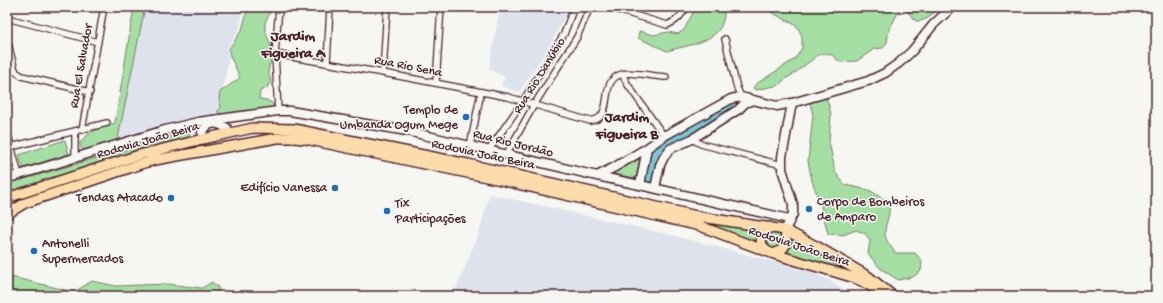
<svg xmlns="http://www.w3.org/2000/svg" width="1163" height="303" viewBox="0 0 1163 303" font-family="'Gochi Hand',sans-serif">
	<rect width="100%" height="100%" fill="#f6f6f2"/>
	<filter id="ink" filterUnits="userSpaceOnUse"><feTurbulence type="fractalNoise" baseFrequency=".025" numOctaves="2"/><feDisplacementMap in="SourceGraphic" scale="8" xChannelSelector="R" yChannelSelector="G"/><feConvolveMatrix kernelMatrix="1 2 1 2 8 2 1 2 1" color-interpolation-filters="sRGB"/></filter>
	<g filter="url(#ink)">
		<path fill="#dde2ed" d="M145 7H243L240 28 228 48 229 58 218 110 197 132 114 154Z
			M500 7H570L547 50 519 92 501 86 505 77 489 69Z
			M490 194 667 234 809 271 832 282 855 296H453L480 230 487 202Z"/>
		<path fill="#a5dea3" stroke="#787e67" d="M134 7H145L115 153 188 131 191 138 7 195V183L18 181 110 154 86 151 81 148 80 143C88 131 102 128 115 123Z
			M248 7H273C271 13 266 17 265 24 264 34 271 41 272 51 274 65 264 64 271 81L267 88 260 91 259 99 267 100 273 104 275 112 230 117 217 112 221 107 219 99 220 92 240 78 237 71 230 56 229 49 242 30Z
			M696 7H725C724 13 724 21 721 26 713 43 684 46 667 51L638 38 639 31 654 35 668 32 678 34 684 30Z
			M768 7H901L889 30 887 42 883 48 874 49 857 61 840 62 832 55 825 53 817 56 792 75 785 79 779 85 756 90 753 88 756 84 795 59 802 48V36L797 26 771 12Z
			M903 7H938C931 16 928 21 916 21Z
			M826 96 831 114 829 141 835 172 845 185 869 190 889 202C891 216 885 222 885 233 885 241 892 247 895 253H915L922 261 921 271 913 277 898 280 880 268 868 254 870 241 866 234 856 230 843 235 828 234 820 202 812 181 808 161 813 115 810 103 813 98Z
			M65 140 69 154 23 168 19 155Z
			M640 159 636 178 612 174Z
			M701 221 762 229C758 234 756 237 757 243Z
			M765 240a8 8 0 1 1 16 0a8 8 0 1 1-16 0Z
			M790 238 814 251 849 273 784 253Z
			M7 276 74 292 92 281 116 286 167 284 202 288 212 282 218 287 219 296H7Z"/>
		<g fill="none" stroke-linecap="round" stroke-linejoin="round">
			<path stroke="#78c8d3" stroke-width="9" d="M648 179 652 157 659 148 729 104"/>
			<defs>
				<path id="street" d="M608 7 667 25C677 21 681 16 686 7
					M7 18 98 42
					M7 39 14 67 16 72 22 76 90 92
					M725 39 737 88 741 97
					M275 54 383 73 508 97 590 121C594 120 598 120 601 116 611 105 601 80 622 74 632 71 655 77 666 77
					M327 63 330 7
					M383 73 387 7
					M622 74 628 85 664 136
					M436 83 441 7
					M278 111 275 54 279 7
					M82 130 104 7
					M7 131 19 175
					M692 139 701 144 782 165
					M470 146 481 92
					M11 147 107 123
					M489 150 523 101 556 47 564 34 574 7
					M506 155 534 105 577 37 590 7
					M75 158V131"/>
				<path id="secondary" d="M202 132C210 121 216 122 227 128
					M597 176 613 168 647 148 664 136 731 99 741 97 777 106 792 103 868 81 885 73 899 63 912 51 933 25 952 7
					M7 178 19 175 165 130 198 122 278 111H290L407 131 597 176 640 185 789 219
					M640 185 647 148
					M655 188 660 165 664 157 670 149 692 139 739 109 745 103 753 100
					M785 230 793 214V204L782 169V157L792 103"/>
				<path id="primary" d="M7 198 139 155 203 139 253 128 294 129 468 164 701 217 785 230 816 246 869 277 893 296
					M7 214 25 203 141 164 155 160 277 138H293L305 139 496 179 700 226 774 254 855 278 869 285 882 296
					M767 251C758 243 760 233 770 227
					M774 254C788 248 787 242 785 230"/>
			</defs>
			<use href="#street" stroke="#4a1f2b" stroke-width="8"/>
			<use href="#secondary" stroke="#4a1f2b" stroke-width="11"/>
			<use href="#primary" stroke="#4a1f2b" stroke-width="12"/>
			<use href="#street" stroke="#f6f6f2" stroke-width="5.5"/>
			<use href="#secondary" stroke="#f6f6f2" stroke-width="8"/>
			<use href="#primary" stroke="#fddcac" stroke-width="9"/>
		</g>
	</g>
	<g fill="#1f6fb2" stroke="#f6f6f2" stroke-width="1.5">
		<circle cx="466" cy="117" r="4"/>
		<circle cx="335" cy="188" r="4"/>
		<circle cx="171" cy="198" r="4"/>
		<circle cx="809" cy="209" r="4"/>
		<circle cx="387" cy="211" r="4"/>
		<circle cx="34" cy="251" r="4"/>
	</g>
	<g text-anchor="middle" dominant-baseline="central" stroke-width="3" stroke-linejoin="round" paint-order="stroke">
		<g font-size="13" fill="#4a1f2b" stroke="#f6f6f2">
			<text transform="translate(82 66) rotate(-80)">Rua El Salvador</text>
			<text transform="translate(408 67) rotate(11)">Rua Rio Sena</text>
			<text transform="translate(540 76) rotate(-58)">Rua Rio Danúbio</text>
			<text transform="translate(148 141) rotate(-16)">Rodovia João Beira</text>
			<text transform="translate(513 144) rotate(14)">Rua Rio Jordão</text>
			<text transform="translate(483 155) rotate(12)">Rodovia João Beira</text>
			<text transform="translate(799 247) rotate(18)">Rodovia João Beira</text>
		</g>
		<g font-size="13" fill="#4a1f2b" stroke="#f6f6f2" text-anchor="end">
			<text x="458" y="110">Templo de<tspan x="458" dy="15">Umbanda Ogum Mege</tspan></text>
			<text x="327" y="188">Edifício Vanessa</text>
			<text x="163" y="198">Tendas Atacado</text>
			<text x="817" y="202" text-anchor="start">Corpo de Bombeiros<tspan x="817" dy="15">de Amparo</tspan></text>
			<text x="395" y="204" text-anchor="start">Tix<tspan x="395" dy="15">Participações</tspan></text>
			<text x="42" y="244" text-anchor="start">Antonelli<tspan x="42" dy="15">Supermercados</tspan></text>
		</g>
		<g font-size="15" font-weight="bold" fill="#4a1f2b" stroke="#f6f6f2">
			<text x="293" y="37">Jardim<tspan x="293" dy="17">Figueira A</tspan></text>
			<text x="627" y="118">Jardim<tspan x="627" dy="17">Figueira B</tspan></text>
		</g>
	</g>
	<rect width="1163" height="303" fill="none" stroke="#f6f6f2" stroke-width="24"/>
	<rect x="12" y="12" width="1139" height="279" fill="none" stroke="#4a1f2b" stroke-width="1.5" filter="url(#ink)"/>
</svg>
